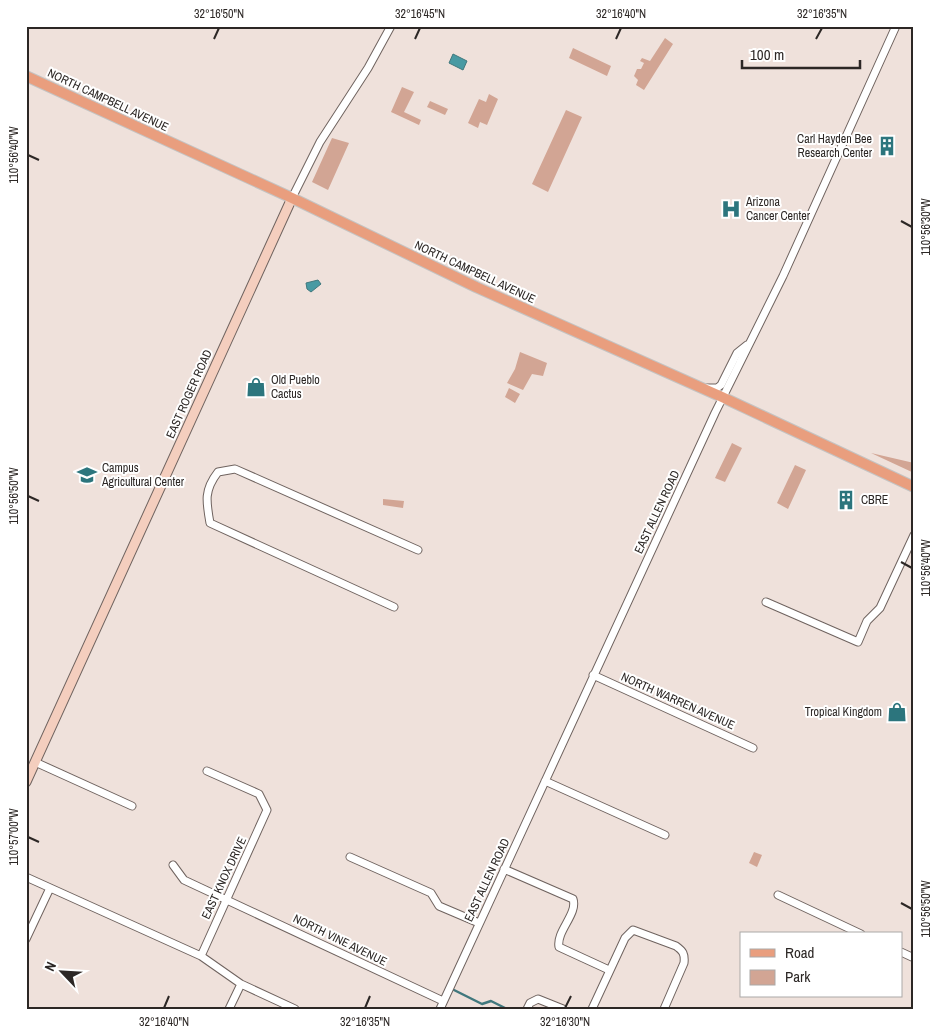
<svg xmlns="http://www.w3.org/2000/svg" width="940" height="1035" viewBox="0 0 940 1035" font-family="'Archivo Narrow',sans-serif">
	<rect width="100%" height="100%" fill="#efe1db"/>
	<path fill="#d2a594" d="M665 38 673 44 644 90 636 85 638 80 634 76 637 69H641L644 63 640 61 642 58 650 61Z
		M573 48 611 66 607 76 569 58Z
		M402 87 414 92 404 112 421 120 419 125 391 112Z
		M489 94 498 99 487 125 480 122 478 128 468 123 479 99 486 102Z
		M430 101 448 109 445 115 427 107Z
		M566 110 582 117 548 192 532 184Z
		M332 138 349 143 328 190 312 182Z
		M520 352 547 363 543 376 532 374 523 390 507 383 515 369Z
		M509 388 520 394 515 403 505 397Z
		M732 443 742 448 725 482 715 478Z
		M871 453 914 463V473Z
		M795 465 806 470 788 509 777 503Z
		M383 499 404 501 403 508 383 505Z
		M754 852 762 855 757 867 749 863Z"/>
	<path fill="#489aa3" stroke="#40787d" d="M453 54 467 61 463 70 449 63Z
		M318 280 321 284 311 292 307 289 306 283Z"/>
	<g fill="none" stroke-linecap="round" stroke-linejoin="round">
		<path stroke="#40787d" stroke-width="2.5" d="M450 988 482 1004 491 1001 507 1009"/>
		<defs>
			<path id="street" d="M292 198 320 142 368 68 391 26
				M707 388H717L721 385 737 353 747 345
				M766 602 858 642 867 621 880 608 914 535
				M394 607 210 523C206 501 204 490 218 472L235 469 418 550
				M593 675 753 748
				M35 762 132 806
				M545 781 665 835
				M350 857 431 893 439 906 479 923
				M173 865 184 880 443 1001
				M504 869 573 899C578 914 556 931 559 947L609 970
				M26 877 201 956 241 984 295 1009
				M778 895 861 934
				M26 939 50 888
				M901 952 914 958
				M201 956 267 810 259 794 207 771
				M229 1009 241 984
				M440 1009 715 413 783 276 896 26
				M527 1009 530 1003 538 999 563 1009
				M592 1009 625 938 633 930 676 946C683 951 685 954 684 963L664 1009"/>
			<path id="secondary" d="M26 782 292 198"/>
			<path id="primary" d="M26 76 292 198 476 287 722 397 914 487"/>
		</defs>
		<use href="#street" stroke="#6f635f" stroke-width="9"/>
		<use href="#secondary" stroke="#6f635f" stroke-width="11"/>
		<use href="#primary" stroke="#c4c3c2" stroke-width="12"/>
		<use href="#street" stroke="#fff" stroke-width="7"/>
		<use href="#secondary" stroke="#f4cebe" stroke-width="9"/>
		<use href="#primary" stroke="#e99e7e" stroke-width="10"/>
	</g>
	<path fill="none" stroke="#2c2725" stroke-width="2" d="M214 39 219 28M415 39 420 28M616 39 621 28M816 39 822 28M28 155 39 160M901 221 912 227M28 496 39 501M901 562 912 568M28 837 39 842M901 903 912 909M164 1008 169 996M365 1008 370 996M565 1008 571 996"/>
	<defs>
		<symbol id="building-bare" viewBox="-9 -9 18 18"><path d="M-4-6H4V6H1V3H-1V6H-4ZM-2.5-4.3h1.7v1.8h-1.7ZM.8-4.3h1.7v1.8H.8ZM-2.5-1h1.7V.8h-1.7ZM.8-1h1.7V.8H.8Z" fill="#2c757d" stroke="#fff" stroke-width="2.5" paint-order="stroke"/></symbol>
		<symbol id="hospital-bare" viewBox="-9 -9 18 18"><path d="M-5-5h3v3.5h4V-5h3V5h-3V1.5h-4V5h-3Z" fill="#2c757d" stroke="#fff" stroke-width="2.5" paint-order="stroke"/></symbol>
		<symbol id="shop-bare" viewBox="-9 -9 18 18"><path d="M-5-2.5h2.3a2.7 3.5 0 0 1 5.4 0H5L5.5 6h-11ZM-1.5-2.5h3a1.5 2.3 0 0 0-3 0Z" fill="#2c757d" stroke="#fff" stroke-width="2.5" paint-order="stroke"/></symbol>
		<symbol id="university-bare" viewBox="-9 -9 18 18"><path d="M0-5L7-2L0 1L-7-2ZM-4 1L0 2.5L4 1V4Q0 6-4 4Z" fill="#2c757d" stroke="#fff" stroke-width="2.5" paint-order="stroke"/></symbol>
	</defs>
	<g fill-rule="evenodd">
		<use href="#building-bare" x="873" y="132" width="28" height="28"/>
		<use href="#hospital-bare" x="717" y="195" width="28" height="28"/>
		<use href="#shop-bare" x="242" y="373" width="28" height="28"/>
		<use href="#university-bare" x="73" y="461" width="28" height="28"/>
		<use href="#building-bare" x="832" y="486" width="28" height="28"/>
		<use href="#shop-bare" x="883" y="698" width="28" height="28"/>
	</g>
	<g text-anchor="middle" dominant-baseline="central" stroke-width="4" stroke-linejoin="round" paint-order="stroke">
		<g font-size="12" fill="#2c2725" stroke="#fff">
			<text transform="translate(108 100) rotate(25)">NORTH CAMPBELL AVENUE</text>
			<text transform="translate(475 272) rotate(25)">NORTH CAMPBELL AVENUE</text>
			<text transform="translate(189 394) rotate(-66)">EAST ROGER ROAD</text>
			<text transform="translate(657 512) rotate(-65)">EAST ALLEN ROAD</text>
			<text transform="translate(678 701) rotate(24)">NORTH WARREN AVENUE</text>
			<text transform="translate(224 878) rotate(-65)">EAST KNOX DRIVE</text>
			<text transform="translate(487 880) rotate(-65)">EAST ALLEN ROAD</text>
			<text transform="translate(340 940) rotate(26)">NORTH VINE AVENUE</text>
		</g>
		<g font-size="12" fill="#2c2725" stroke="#fff" text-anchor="start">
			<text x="872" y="139" text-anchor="end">Carl Hayden Bee<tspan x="872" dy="14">Research Center</tspan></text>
			<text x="746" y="202">Arizona<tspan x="746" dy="14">Cancer Center</tspan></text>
			<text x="271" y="380">Old Pueblo<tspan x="271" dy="14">Cactus</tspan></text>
			<text x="102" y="468">Campus<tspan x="102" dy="14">Agricultural Center</tspan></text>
			<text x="861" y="500">CBRE</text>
			<text x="882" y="712" text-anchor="end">Tropical Kingdom</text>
		</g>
	</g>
	<rect width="940" height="1035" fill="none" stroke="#ffffff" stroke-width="55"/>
	<rect x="740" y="932" width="162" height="65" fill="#ffffff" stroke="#aba9a8"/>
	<rect x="750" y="949" width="25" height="8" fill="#e99e7e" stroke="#aba9a8"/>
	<text x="785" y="958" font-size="15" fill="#2c2725">Road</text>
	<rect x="750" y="970" width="25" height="15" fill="#d2a594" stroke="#aba9a8"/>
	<text x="785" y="982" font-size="15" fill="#2c2725">Park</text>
	<g transform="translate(62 972) rotate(295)" stroke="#ffffff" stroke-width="4" paint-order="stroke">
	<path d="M0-4L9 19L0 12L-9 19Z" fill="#2c2725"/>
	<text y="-8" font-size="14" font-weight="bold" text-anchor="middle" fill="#2c2725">N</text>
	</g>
	<path d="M742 60v8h118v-8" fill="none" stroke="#2c2725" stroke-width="2.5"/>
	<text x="750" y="60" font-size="15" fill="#2c2725" stroke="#ffffff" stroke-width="4" paint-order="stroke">100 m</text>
	<rect x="28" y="28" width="884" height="980" fill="none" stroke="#2c2725" stroke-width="2"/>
	<g font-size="12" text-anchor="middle" fill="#2c2725">
		<text x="219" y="18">32°16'50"N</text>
		<text x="420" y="18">32°16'45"N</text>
		<text x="621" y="18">32°16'40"N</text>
		<text x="822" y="18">32°16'35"N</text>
		<text transform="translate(14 155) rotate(-90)" y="4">110°56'40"W</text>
		<text transform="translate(926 227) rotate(-90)" y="4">110°56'30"W</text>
		<text transform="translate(14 496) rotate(-90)" y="4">110°56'50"W</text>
		<text transform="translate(926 568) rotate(-90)" y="4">110°56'40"W</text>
		<text transform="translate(14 837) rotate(-90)" y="4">110°57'00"W</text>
		<text transform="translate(926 909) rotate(-90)" y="4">110°56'50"W</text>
		<text x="164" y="1026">32°16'40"N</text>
		<text x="365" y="1026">32°16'35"N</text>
		<text x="565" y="1026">32°16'30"N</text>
	</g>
</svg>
